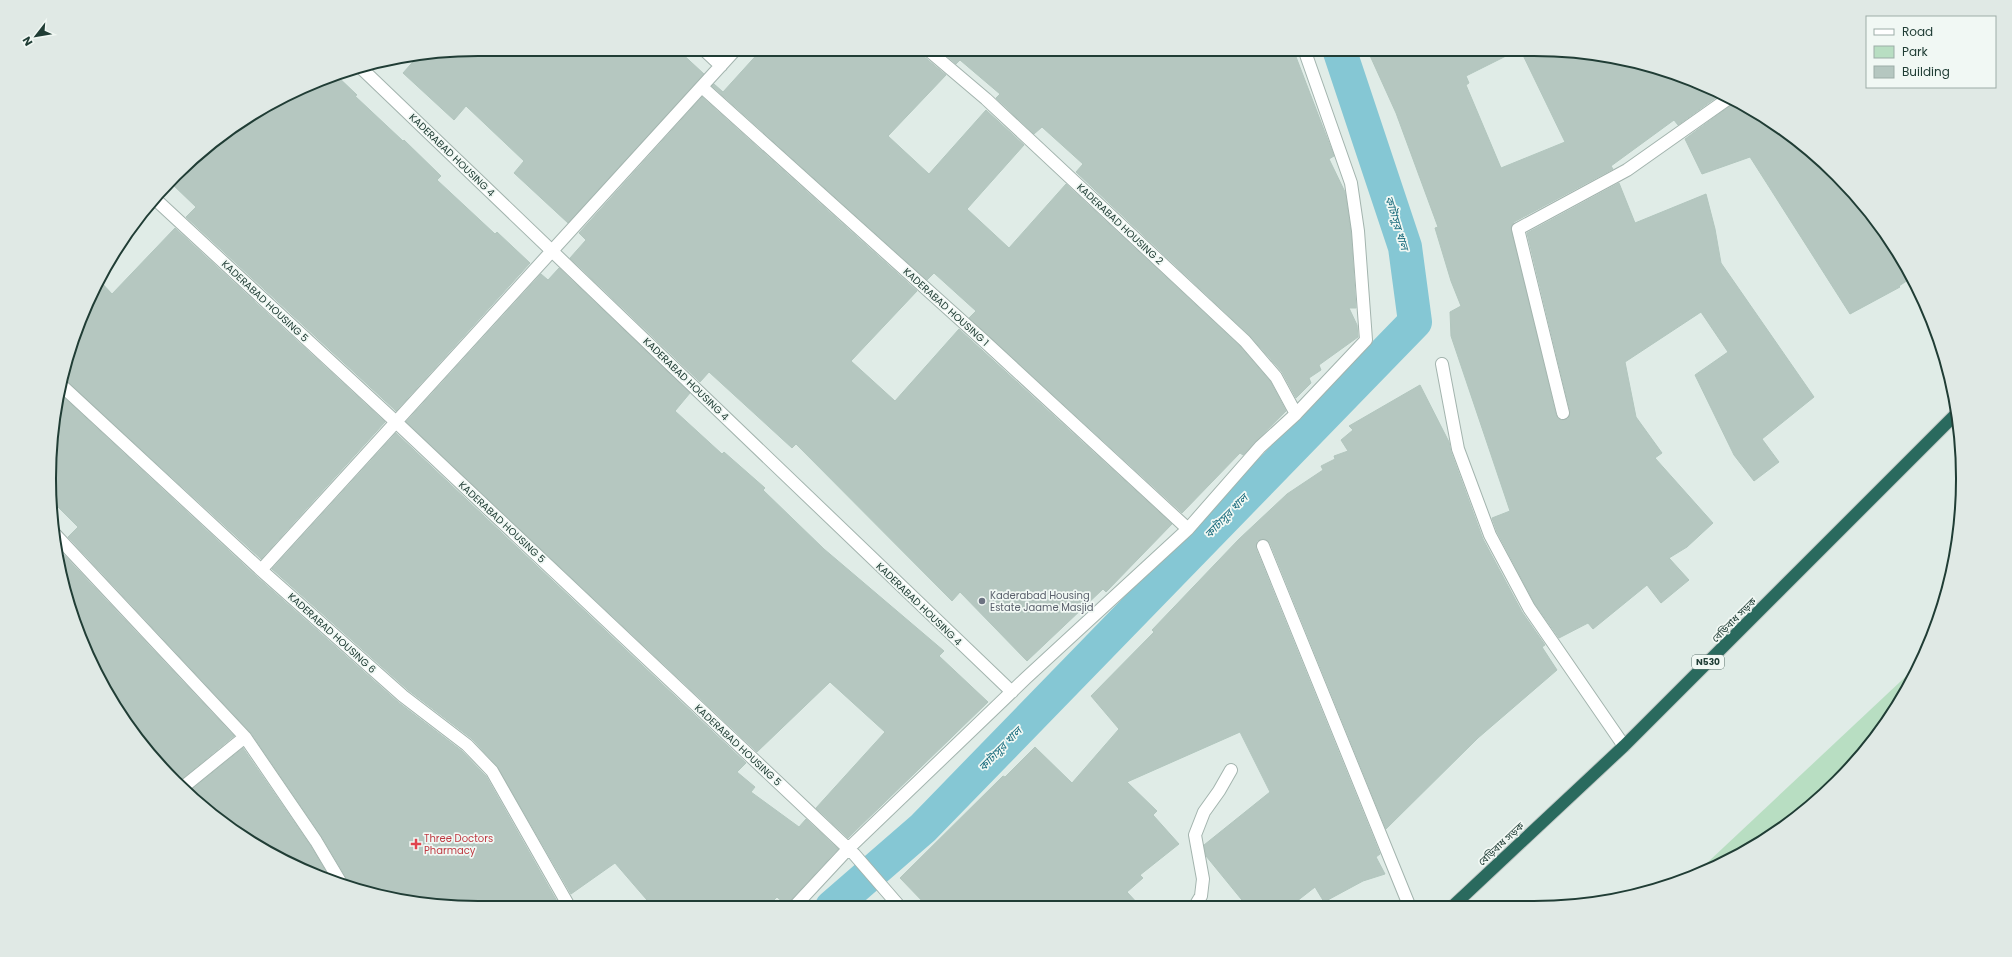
<svg xmlns="http://www.w3.org/2000/svg" width="2012" height="957" viewBox="0 0 2012 957" font-family="Poppins,'Noto Sans Bengali',sans-serif">
	<rect width="100%" height="100%" fill="#e0ece7"/>
	<path fill="#b8dec2" d="M1917 666 1874 740 1795 819 1698 875 1692 877Z"/>
	<g fill="none" stroke-linecap="round" stroke-linejoin="round">
		<path stroke="#85c7d4" stroke-width="34" d="M832 907 923 828 1415 322 1405 247 1339 49"/>
	</g>
	<path fill="#b5c7c0" stroke="#b2c6be" d="M478 49H677L704 74 568 223 514 173 524 161 466 106 454 120 403 73 419 55Z
		M762 49H920L922 55 946 75 888 136 929 174 986 110 1024 145 967 209 1009 248 1066 184 1240 346 1270 381 1286 411 1243 455 1240 453 1182 513 969 318 976 311 934 273 927 280 712 86 714 84 723 92Z
		M939 49H1293L1334 156 1329 159 1345 192 1351 232 1356 308H1349L1357 325 1358 337 1319 365 1321 370 1309 378 1311 383 1296 398 1282 372 1250 336 1076 172 1083 164 1042 127 1034 134 996 98 1000 94 960 60 956 64Z
		M1367 49H1520L1466 76 1469 83 1466 85 1501 168 1565 142 1520 49 1617 57 1698 82 1721 94 1678 125 1674 120 1611 166 1613 169 1514 222 1511 228 1556 415 1561 420 1568 419 1570 411 1527 233 1619 183 1635 223 1706 194 1715 229 1721 263 1814 397 1762 439 1779 462 1754 481 1734 455 1695 375 1728 352 1701 312 1625 362 1636 417 1662 453 1655 458 1713 523 1687 547 1669 558 1689 580 1661 603 1647 585 1593 629 1588 623 1559 638 1535 604 1497 532 1492 518 1510 511 1451 336 1450 312 1461 306 1451 281 1435 228 1438 227 1396 113Z
		M335 74 357 95 355 96 403 141 404 140 441 176 437 180 495 234 497 232 530 263 396 411 186 217 196 207 170 182 195 155 264 106Z
		M702 97 917 291 851 361 895 401 959 329 1172 524 1106 592 1103 589 1027 661 960 592 952 601 796 444 792 448 709 372 700 382 570 258 586 240 579 233Z
		M1735 102 1772 121 1837 175 1890 240 1911 278 1899 286 1900 287 1850 314 1750 157 1702 174 1685 139Z
		M175 228 385 422 261 559 62 377 72 340 99 280 112 294Z
		M559 268 690 393 675 411 722 454 724 452 765 488 763 490 824 549 944 651 939 656 988 702 848 838 816 808 885 732 830 682 757 752 406 422 541 274 548 280Z
		M1420 385 1449 442 1451 452 1483 539 1522 612 1545 645 1542 647 1557 670 1478 738 1386 829 1270 543 1264 539 1257 541 1256 549 1380 854 1376 857 1385 874 1363 881 1324 902 1315 887 1292 905H1246L1206 856 1204 845 1270 792 1240 732 1127 782 1157 811 1153 815 1179 844 1140 875 1143 878 1127 892 1140 906H927L900 878 1003 776 1005 777 1035 747 1072 783 1119 729 1091 696 1154 632 1152 630 1239 539 1287 494 1323 470 1321 466 1335 459 1334 456 1348 451 1341 440 1353 430 1349 426Z
		M58 392 256 576 398 702 462 751 486 776 558 903 551 908H478L394 900 348 886 347 879 322 837 251 733 68 537 78 527 50 499 49 478Z
		M396 433 746 763 737 772 755 787 751 792 799 827 806 819 838 849 789 902 787 906 777 897 767 907H653L615 863 571 894 497 766 472 739 408 690 272 569Z
		M64 555 234 736 177 783 155 762 106 693 72 617 59 560Z
		M243 748 310 845 331 880 314 875 264 850 195 802 187 793Z"/>
	<g fill="none" stroke-linecap="round" stroke-linejoin="round">
		<defs>
			<path id="minor" d="M703 49 721 66
				M927 49 986 99 1245 341 1276 377 1296 414
				M360 67 1012 692
				M702 87 983 340 1188 529
				M154 198 396 422 854 854 900 907
				M1442 364 1458 449 1490 535 1529 608 1624 746
				M60 384 261 570 403 696 467 745 492 771 570 908
				M1563 413 1518 229 1627 170 1729 98
				M52 531 245 737 316 841 341 883
				M1263 546 1409 905
				M261 570 736 49
				M182 788 245 737
				M1195 906 1201 896 1203 879 1195 835 1204 812 1219 791 1231 770
				M794 907 848 849 1026 678 1188 529 1260 447 1296 414 1366 340 1358 231 1351 183 1304 49"/>
			<path id="highway" d="M1454 905 1624 746 1957 413"/>
		</defs>
		<use href="#minor" stroke="#a3b4ae" stroke-width="14"/>
		<use href="#highway" stroke="#c1c9c6" stroke-width="14"/>
		<use href="#minor" stroke="#fff" stroke-width="12"/>
		<use href="#highway" stroke="#2a6a5e" stroke-width="12"/>
	</g>
	<circle fill="#6b7280" stroke="#f1f8f4" stroke-width="1.5" cx="982" cy="601" r="4"/>
	<path fill="#e0444e" stroke="#f1f8f4" stroke-width="1.5" d="M414 838h4v4h4v4h-4v4h-4v-4h-4v-4h4z"/>
	<g text-anchor="middle" dominant-baseline="central" stroke-width="3.5" stroke-linejoin="round" paint-order="stroke">
		<rect fill="#f1f8f4" stroke="#5f756e" stroke-width="1" x="1692" y="655" width="32" height="14" rx="3"/>
		<g font-size="9" font-weight="bold" fill="#203d35">
			<text x="1708" y="662">N530</text>
		</g>
		<g font-size="10" fill="#203d35" stroke="#f1f8f4">
			<text transform="translate(452 155) rotate(44)">KADERABAD HOUSING 4</text>
			<text transform="translate(1120 224) rotate(43)">KADERABAD HOUSING 2</text>
			<text transform="translate(265 301) rotate(43)">KADERABAD HOUSING 5</text>
			<text transform="translate(946 307) rotate(42)">KADERABAD HOUSING 1</text>
			<text transform="translate(686 379) rotate(44)">KADERABAD HOUSING 4</text>
			<text transform="translate(502 522) rotate(43)">KADERABAD HOUSING 5</text>
			<text transform="translate(919 604) rotate(44)">KADERABAD HOUSING 4</text>
			<text transform="translate(1734 620) rotate(-45)">বেড়িবাধ সড়ক</text>
			<text transform="translate(332 633) rotate(42)">KADERABAD HOUSING 6</text>
			<text transform="translate(738 745) rotate(43)">KADERABAD HOUSING 5</text>
			<text transform="translate(1501 844) rotate(-43)">বেড়িবাধ সড়ক</text>
		</g>
		<g font-size="10" fill="#5b616d" stroke="#f1f8f4" text-anchor="start">
			<text x="990" y="595">Kaderabad Housing<tspan x="990" dy="12">Estate Jaame Masjid</tspan></text>
		</g>
		<g font-size="10" fill="#be3a42" stroke="#f1f8f4" text-anchor="start">
			<text x="424" y="838">Three Doctors<tspan x="424" dy="12">Pharmacy</tspan></text>
		</g>
		<g font-size="11" font-style="italic" fill="#176a7b" stroke="#f1f8f4">
			<text transform="translate(1397 223) rotate(73)">কাটাসুর খাল</text>
			<text transform="translate(1226 516) rotate(-46)">কাটাসুর খাল</text>
			<text transform="translate(1000 749) rotate(-46)">কাটাসুর খাল</text>
		</g>
	</g>
	<path d="M0 0H2012V957H0ZM478 56H1534A422 422 0 0 1 1956 478V479A422 422 0 0 1 1534 901H478A422 422 0 0 1 56 479V478A422 422 0 0 1 478 56Z" fill="#e0e9e5" fill-rule="evenodd"/>
	<path fill="none" stroke="#203d35" stroke-width="2" d="M478 56H1534A422 422 0 0 1 1956 478V479A422 422 0 0 1 1534 901H478A422 422 0 0 1 56 479V478A422 422 0 0 1 478 56Z"/>
	<rect x="1866" y="16" width="130" height="72" fill="#f1f8f4" stroke="#9dada8"/>
	<rect x="1874" y="29" width="20" height="6" fill="#ffffff" stroke="#9dada8"/>
	<text x="1902" y="36" font-size="12" fill="#203d35">Road</text>
	<rect x="1874" y="46" width="20" height="12" fill="#b8dec2" stroke="#9dada8"/>
	<text x="1902" y="56" font-size="12" fill="#203d35">Park</text>
	<rect x="1874" y="66" width="20" height="12" fill="#b5c7c0" stroke="#9dada8"/>
	<text x="1902" y="76" font-size="12" fill="#203d35">Building</text>
	<g transform="translate(36 36) rotate(239)" stroke="#f1f8f4" stroke-width="3" paint-order="stroke">
	<path d="M0-3L7 15L0 10L-7 15Z" fill="#203d35"/>
	<text y="-6" font-size="11" font-weight="bold" text-anchor="middle" fill="#203d35">N</text>
	</g>
</svg>
